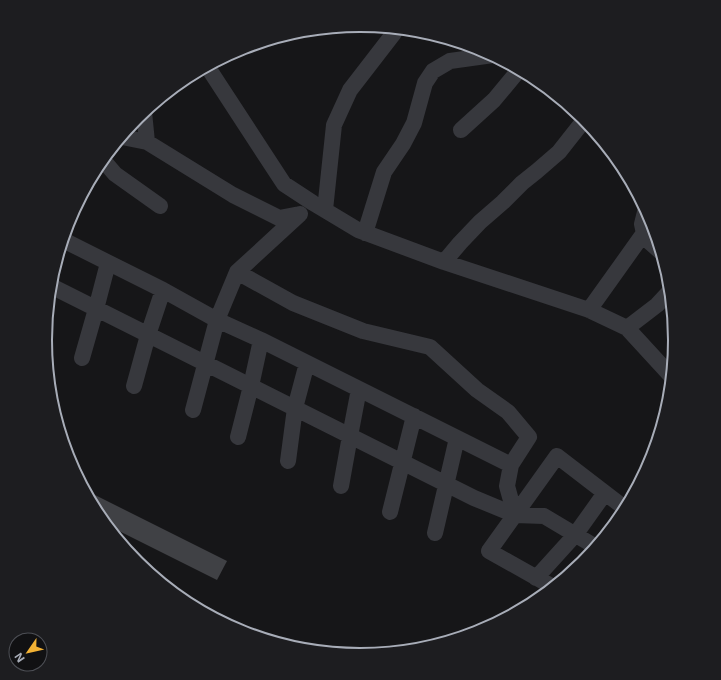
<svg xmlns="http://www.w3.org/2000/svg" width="721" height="680" viewBox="0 0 721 680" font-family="Inter,sans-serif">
	<rect width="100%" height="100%" fill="#161618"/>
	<path fill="#404145" d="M85 490 227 561 217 580 107 525 98 515Z"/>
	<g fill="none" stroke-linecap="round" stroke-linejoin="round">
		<path stroke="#37383d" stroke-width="16" d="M207 66 284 184 313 203 358 230 444 262 589 310 627 328 657 305 671 290
			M144 112 147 142
			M461 130 494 100 519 70
			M122 137 147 142 233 195 279 218 300 214
			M103 160 115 174 160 206
			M646 208 642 224 645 238 662 253
			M325 210 334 125 350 90 394 33 396 29
			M365 233 384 172 403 144 414 123 425 83 433 71 450 61 493 55
			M63 240 163 290 217 320 261 340 511 465
			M444 262 460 243 480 222 503 202 522 183 537 171 559 152 585 119
			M237 272 293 303 363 331 430 347 477 390 508 412 529 437 511 465 507 486 515 515
			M51 286 474 498 515 515 544 516 596 547
			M589 310 644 233
			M627 328 672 377
			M82 358 96 309 108 263
			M134 386 148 335 163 290
			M193 410 217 320 237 272 300 214
			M238 437 251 386 261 340
			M288 461 295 408 307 363
			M341 486 350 436 359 389
			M390 512 414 416
			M435 533 457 438
			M536 578 575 535 605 493
			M553 587 489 551 557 456 626 509"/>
	</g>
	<path d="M0 0H721V680H0ZM52 340a308 308 0 1 1 616 0a308 308 0 1 1-616 0Z" fill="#1d1d20" fill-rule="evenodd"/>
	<path fill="none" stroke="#a8adb8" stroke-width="2" d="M52 340a308 308 0 1 1 616 0a308 308 0 1 1-616 0Z"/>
	<g transform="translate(28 652) rotate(236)"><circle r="19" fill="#111113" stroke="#4d4f55"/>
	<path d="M0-3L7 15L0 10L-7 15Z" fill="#f2b134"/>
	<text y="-6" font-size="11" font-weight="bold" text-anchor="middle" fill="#a8adb8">N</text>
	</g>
</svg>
